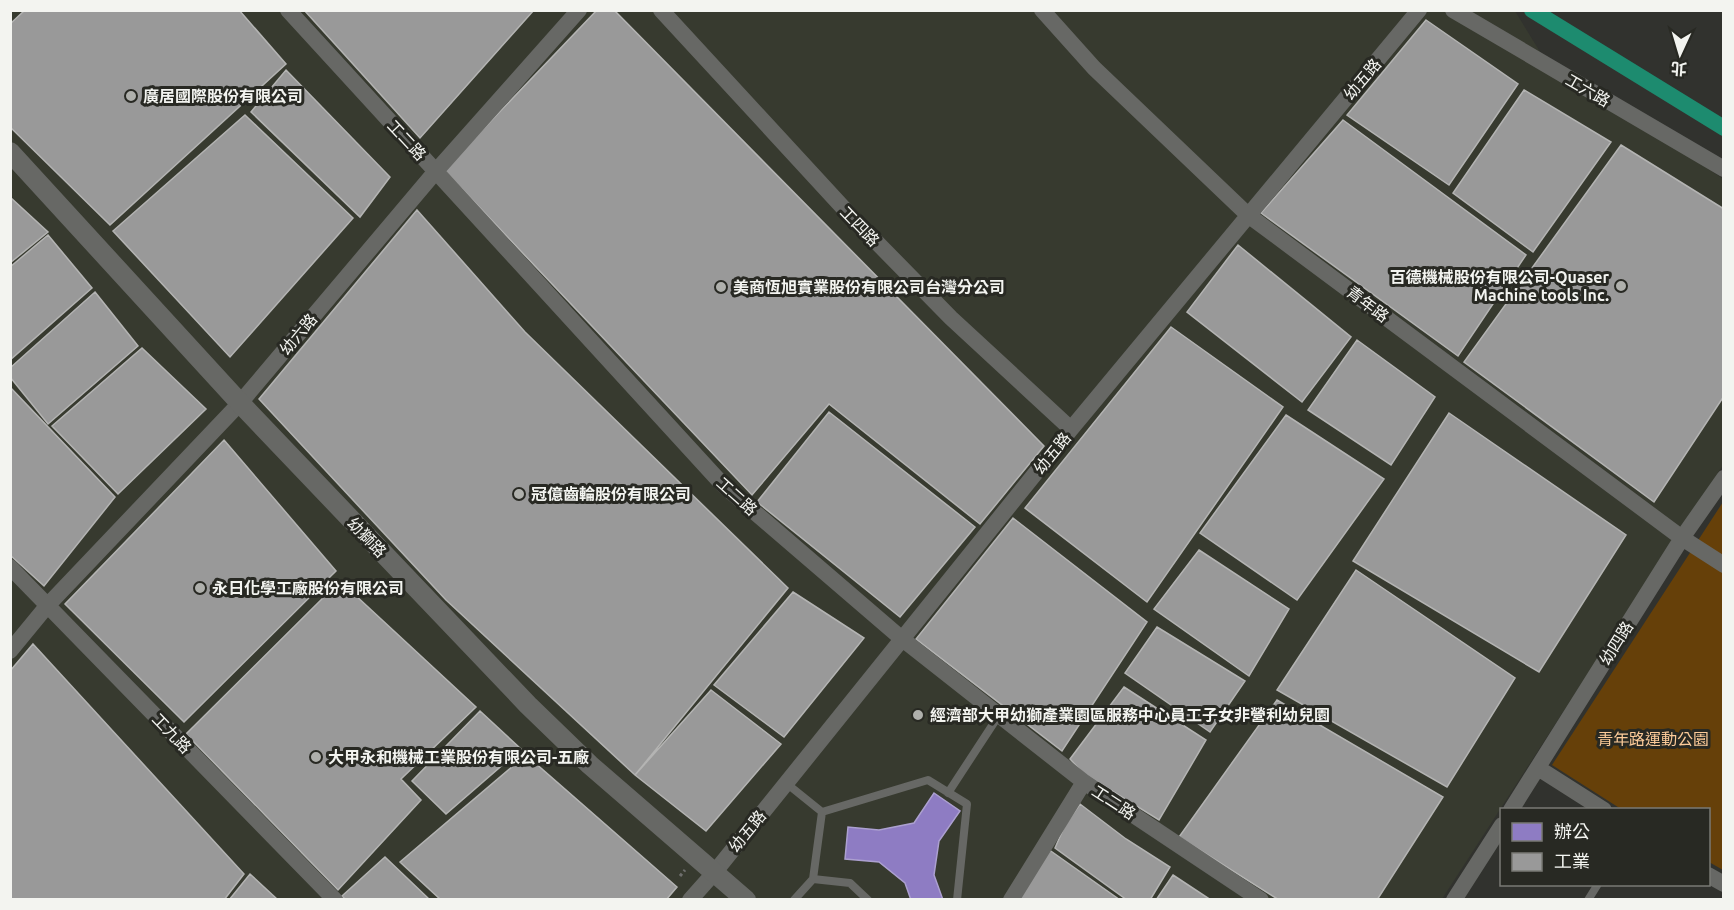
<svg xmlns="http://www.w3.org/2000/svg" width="1734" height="910" viewBox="0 0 1734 910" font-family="Ubuntu,'Noto Sans TC',sans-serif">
	<rect width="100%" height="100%" fill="#31322e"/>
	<path fill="#373a2f" d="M10 11H1515L1542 55 1723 179V465L1442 899H11Z"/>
	<path fill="#664009" d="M1723 502V870L1709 862 1708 810 1621 809 1552 765Z"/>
	<path fill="#8e7cc3" stroke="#aca0d0" stroke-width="1.5" d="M934 793 960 811 939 841 934 875 943 900H911L905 883 879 862 845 859 848 827 879 830 914 823Z"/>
	<path fill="#999" stroke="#b4b4b3" stroke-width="1.5" d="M25 10H239L286 64 110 225 10 127V24Z
		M304 10H534L420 138Z
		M597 10H614L1044 446 980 524 829 404 752 495 444 170Z
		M1426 20 1518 84 1449 185 1347 115Z
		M286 70 390 177 360 217 251 112Z
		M1524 90 1611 142 1533 252 1453 193Z
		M245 115 353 218 230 357 113 231Z
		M1343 120 1526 255 1458 356 1261 213Z
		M1621 145 1724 209V396L1654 502 1464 362Z
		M10 197 48 232 10 263Z
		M417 210 525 332 788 588 635 775 446 600 259 399Z
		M48 235 92 288 10 360V267Z
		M1238 245 1351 337 1302 402 1187 312Z
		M95 292 138 346 48 424 10 377V368Z
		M1171 327 1283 407 1147 602 1025 508Z
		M1357 340 1435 397 1391 465 1308 410Z
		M142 348 206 409 118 494 52 426Z
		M10 387 115 497 44 586 10 555Z
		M829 412 975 527 900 617 757 502Z
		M1449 413 1626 535 1539 672 1353 561Z
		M1286 415 1384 479 1297 600 1200 533Z
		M224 440 336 571 184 722 65 604Z
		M1013 518 1147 622 1062 751 916 639Z
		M1199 550 1289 609 1249 676 1154 609Z
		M1356 570 1515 678 1447 787 1277 690Z
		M340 581 476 707 401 779 421 800 338 890 186 734Z
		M793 592 864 638 784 737 714 685Z
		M1157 627 1245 681 1210 732 1125 673Z
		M33 644 244 874 224 900H10V671Z
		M1124 687 1206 740 1159 820 1083 773 1070 759Z
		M711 690 781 744 706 831 635 775Z
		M1277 700 1443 797 1377 900H1279L1179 837Z
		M480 711 521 749 446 814 412 781Z
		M526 755 677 887 666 900H441L400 862Z
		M1080 804 1126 839 1170 867 1150 900H1127L1055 848 1065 825Z
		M1048 849 1120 900H1019Z
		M385 857 430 900H346L342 896Z
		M250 874 278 900H229Z
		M1173 875 1211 900H1156Z"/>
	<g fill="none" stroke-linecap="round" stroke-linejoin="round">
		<path stroke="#1d8b6f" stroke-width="16" d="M1532 10 1724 128"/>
		<path stroke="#6e6e6d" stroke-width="3" stroke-dasharray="3 3" stroke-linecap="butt" d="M680 876 685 870"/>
		<path stroke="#676865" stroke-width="8" d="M786 783 822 812
			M948 793 999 715
			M794 900 813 879
			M868 900 850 883 813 879 822 812 928 780 967 804 957 900
			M1588 900 1598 884"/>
		<path stroke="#676865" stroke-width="16" d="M288 10 723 485 901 638 1084 782 1261 900
			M661 10 848 213 951 318 1071 429
			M1042 10 1094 68 1248 215 1682 538 1724 565
			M1453 10 1724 169
			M10 567 335 900
			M10 651 47 606 240 403 436 171 579 10
			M1538 768 1604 810
			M1511 810 1682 538 1724 478
			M1708 875 1724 884
			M690 900 714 873 1071 429 1419 10
			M1011 900 1084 782
			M1454 900 1502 825"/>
		<path stroke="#676865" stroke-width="20" d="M10 152 240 403 528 705 590 765 746 900"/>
	</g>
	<g fill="#afb0ac" stroke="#282923" stroke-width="2">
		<circle cx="131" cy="96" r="6"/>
		<circle cx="1621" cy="286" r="6"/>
		<circle cx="721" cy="287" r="6"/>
		<circle cx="519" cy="494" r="6"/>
		<circle cx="200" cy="588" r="6"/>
		<circle cx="918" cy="715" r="6"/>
		<circle cx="316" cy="757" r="6"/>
	</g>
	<g text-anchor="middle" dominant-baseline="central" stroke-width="6" stroke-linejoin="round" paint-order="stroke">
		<g font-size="16" fill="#f3f4f0" stroke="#282923">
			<text transform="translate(1362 79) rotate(-50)">幼五路</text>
			<text transform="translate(1588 90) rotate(30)">工六路</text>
			<text transform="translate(407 140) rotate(47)">工二路</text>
			<text transform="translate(860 226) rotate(46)">工四路</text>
			<text transform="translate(1368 304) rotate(37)">青年路</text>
			<text transform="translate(298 334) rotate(-50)">幼六路</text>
			<text transform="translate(1052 453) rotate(-51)">幼五路</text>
			<text transform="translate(737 496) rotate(42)">工二路</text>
			<text transform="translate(367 537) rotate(46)">幼獅路</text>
			<text transform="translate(1616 643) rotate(-58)">幼四路</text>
			<text transform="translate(172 733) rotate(46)">工九路</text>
			<text transform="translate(1114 802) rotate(33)">工二路</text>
			<text transform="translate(747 831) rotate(-51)">幼五路</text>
		</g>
		<g font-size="16" font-weight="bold" fill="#f3f4f0" stroke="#282923" text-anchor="start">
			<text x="143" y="96">廣居國際股份有限公司</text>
			<text x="1609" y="277" text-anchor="end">百德機械股份有限公司-Quaser<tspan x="1609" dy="18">Machine tools Inc.</tspan></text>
			<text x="733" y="287">美商恆旭實業股份有限公司台灣分公司</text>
			<text x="531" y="494">冠億齒輪股份有限公司</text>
			<text x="212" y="588">永日化學工廠股份有限公司</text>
			<text x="930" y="715">經濟部大甲幼獅產業園區服務中心員工子女非營利幼兒園</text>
			<text x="328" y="757">大甲永和機械工業股份有限公司-五廠</text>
		</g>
		<g font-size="16" fill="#fccb99" stroke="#282923">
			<text x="1653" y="739">青年路運動公園</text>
		</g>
	</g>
	<rect width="1734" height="910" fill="none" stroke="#f3f4f0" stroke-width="24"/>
	<rect x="1500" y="808" width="210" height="78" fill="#282923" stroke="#797a75" stroke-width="1.5"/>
	<rect x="1512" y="823" width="30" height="18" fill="#8e7cc3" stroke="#797a75" stroke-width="1.5"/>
	<text x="1554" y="838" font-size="18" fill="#f3f4f0">辦公</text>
	<rect x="1512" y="853" width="30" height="18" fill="#999999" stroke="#797a75" stroke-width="1.5"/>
	<text x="1554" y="868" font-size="18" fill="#f3f4f0">工業</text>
	<g transform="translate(1680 54) rotate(184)" stroke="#282923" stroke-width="4.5" paint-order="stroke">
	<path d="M0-4.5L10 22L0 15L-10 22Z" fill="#f3f4f0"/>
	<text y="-9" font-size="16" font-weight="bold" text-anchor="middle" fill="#f3f4f0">北</text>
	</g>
</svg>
